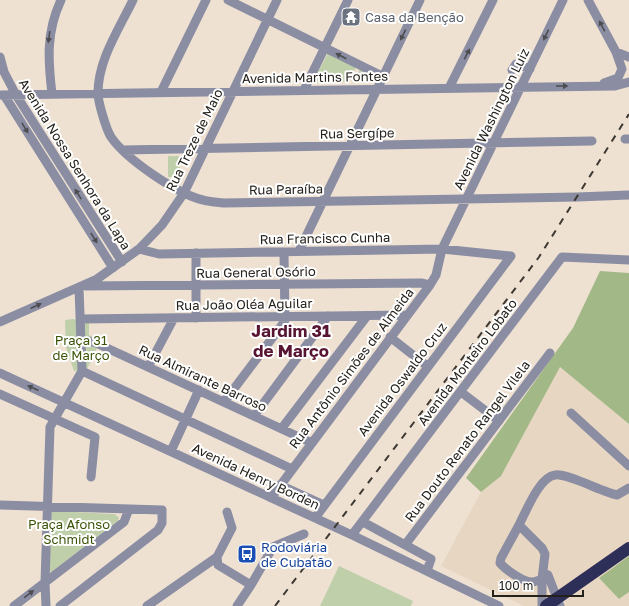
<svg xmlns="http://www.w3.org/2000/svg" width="629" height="606" viewBox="0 0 629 606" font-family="'Golos Text',sans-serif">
	<rect width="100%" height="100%" fill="#eee1d2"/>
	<path fill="#e7d6c1" d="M560 367 629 424V556L599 578 619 599 629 592V606H524L441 566 481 492 501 476Z"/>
	<path fill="#becfaa" d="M328 53 356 67 349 82H313Z
		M360 69 376 78 375 81 353 82Z
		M168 156H180V177H168Z
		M73 319 89 323V335L100 341 87 369 74 371 66 347 65 320Z
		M52 511 115 514 119 518 118 521 51 572 49 570Z
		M339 566 413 601 411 606H320Z"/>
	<path fill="#a3b887" d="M600 271 629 273V424L560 367 501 476 481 492 466 478 573 328Z
		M629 556V592L619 599 599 578Z"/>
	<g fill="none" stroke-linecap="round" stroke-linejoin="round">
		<path stroke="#8b8da3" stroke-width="9" d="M133 0C119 29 98 60 98 93 98 102 106 129 111 137 126 159 177 194 203 200 209 202 217 202 224 203L577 197 629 195
			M228 0 382 76
			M588 0 616 52 622 69 618 78 604 83
			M616 52 629 57
			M0 57 4 72 16 95 122 262
			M512 70 516 64 530 69
			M449 88 493 0
			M304 90 348 0
			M161 92 206 0
			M52 94C48 60 46 32 61 0
			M0 95 615 86 629 82
			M4 95 113 268
			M625 139H629
			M123 150 592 141
			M139 249 159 254 442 249 511 256
			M299 251 420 0
			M196 253V318
			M86 286 421 283 430 285
			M81 319 407 315
			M0 322 97 279 139 249 162 225 184 193 277 0
			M390 337 427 366
			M81 339 96 343 312 443
			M148 367 174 318
			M82 371 292 469
			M0 373 352 535 499 606
			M461 392 499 421
			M0 394 95 437 91 477
			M224 402 285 321 284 252
			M571 413 629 466
			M254 416 328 316
			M282 428 367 316
			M171 451 199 390
			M280 485 324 505
			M271 498 430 285 436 275 442 249 563 0
			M0 505 162 510V523L158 530 60 606
			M227 512 232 528 217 557 218 565 251 585 273 547 304 534
			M315 518 511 256
			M363 522 431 559 427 571
			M519 525 501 558 500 563C506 570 522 581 531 582 537 582 542 579 546 576
			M352 535 562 257 629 260
			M405 545 550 353
			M543 573 548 575 560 606
			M14 606 124 522 129 509
			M46 606 45 583 50 427 82 371 79 288
			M147 606 217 557
			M237 606 251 585
			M542 606V579L545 554 542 548 519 525C525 513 531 499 538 489 542 483 548 476 555 475 567 473 602 492 617 495L629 488"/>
		<path stroke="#2e2f58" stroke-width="12" d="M546 606 556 599"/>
		<path stroke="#3d3831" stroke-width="2" stroke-dasharray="7 7" stroke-linecap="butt" d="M275 606 539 257 629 114"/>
		<path stroke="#2e2f58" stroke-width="12" d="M556 599 629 548"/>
	</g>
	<defs><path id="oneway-solid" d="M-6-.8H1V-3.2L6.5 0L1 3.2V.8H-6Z"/></defs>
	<g fill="#4d4c51">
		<use href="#oneway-solid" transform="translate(602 26) rotate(-118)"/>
		<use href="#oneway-solid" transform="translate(403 35) rotate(116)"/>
		<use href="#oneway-solid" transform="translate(546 35) rotate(116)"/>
		<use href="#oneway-solid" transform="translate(49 37) rotate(98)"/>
		<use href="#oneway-solid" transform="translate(467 54) rotate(-63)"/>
		<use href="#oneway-solid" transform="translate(341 56) rotate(-153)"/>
		<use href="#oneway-solid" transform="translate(562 86)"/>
		<use href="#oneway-solid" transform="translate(25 128) rotate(58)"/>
		<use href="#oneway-solid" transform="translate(78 194) rotate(-122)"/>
		<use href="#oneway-solid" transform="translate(94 238) rotate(58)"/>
		<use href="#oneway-solid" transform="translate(36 306) rotate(-24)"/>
		<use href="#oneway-solid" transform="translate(33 388) rotate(-156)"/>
		<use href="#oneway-solid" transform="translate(29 594) rotate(-37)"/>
	</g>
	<defs>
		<symbol id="temple-square" viewBox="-11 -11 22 22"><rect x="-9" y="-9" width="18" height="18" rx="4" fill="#6b7280" stroke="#fff"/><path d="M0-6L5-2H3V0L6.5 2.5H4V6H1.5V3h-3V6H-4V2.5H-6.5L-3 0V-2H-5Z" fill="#fff"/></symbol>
		<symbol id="bus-square" viewBox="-11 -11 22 22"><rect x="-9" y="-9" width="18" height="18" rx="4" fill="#1a4fb4" stroke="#fff"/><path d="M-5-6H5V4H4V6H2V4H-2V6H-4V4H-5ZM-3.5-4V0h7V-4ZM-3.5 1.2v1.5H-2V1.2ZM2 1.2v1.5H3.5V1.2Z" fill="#fff"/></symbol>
	</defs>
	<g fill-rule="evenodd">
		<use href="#temple-square" x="340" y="6" width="22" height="22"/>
		<use href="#bus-square" x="236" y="543" width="22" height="22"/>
	</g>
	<g text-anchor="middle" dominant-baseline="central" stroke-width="4" stroke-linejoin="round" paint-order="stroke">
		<g font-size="13" fill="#5b616d" stroke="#fff" text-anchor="start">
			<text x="365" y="17">Casa da Benção</text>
		</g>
		<g font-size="13" fill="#24201a" stroke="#fff">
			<text transform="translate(315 77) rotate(-1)">Avenida Martins Fontes</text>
			<text transform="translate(491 119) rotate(-64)">Avenida Washington Luiz</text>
			<text transform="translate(357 133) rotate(-1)">Rua Sergípe</text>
			<text transform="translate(194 140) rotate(-64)">Rua Treze de Maio</text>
			<text transform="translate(75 164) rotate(58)">Avenida Nossa Senhora da Lapa</text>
			<text transform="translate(286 189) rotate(-1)">Rua Paraíba</text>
			<text transform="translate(325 238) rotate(-1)">Rua Francisco Cunha</text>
			<text transform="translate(256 272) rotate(-1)">Rua General Osório</text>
			<text transform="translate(244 304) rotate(-1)">Rua João Oléa Aguilar</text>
			<text transform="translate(467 362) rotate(-53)">Avenida Monteiro Lobato</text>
			<text transform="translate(351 368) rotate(-53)">Rua Antônio Simões de Almeida</text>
			<text transform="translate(203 378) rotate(25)">Rua Almirante Barroso</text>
			<text transform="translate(402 379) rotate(-53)">Avenida Oswaldo Cruz</text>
			<text transform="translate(467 441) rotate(-53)">Rua Douto Renato Rangel Vilela</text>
			<text transform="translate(256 476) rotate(25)">Avenida Henry Borden</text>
		</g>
		<g font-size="13" fill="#3d5509" stroke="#fff">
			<text x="81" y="340">Praça 31<tspan x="81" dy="15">de Março</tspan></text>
			<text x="69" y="524">Praça Afonso<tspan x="69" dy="15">Schmidt</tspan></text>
		</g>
		<g font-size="13" fill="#164399" stroke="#fff" text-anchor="start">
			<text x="261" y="547">Rodoviária<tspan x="261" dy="15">de Cubatão</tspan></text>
		</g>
		<g font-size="17" font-weight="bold" fill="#571531" stroke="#fff">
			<text x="291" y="330">Jardim 31<tspan x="291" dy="20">de Março</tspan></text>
		</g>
	</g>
	<path d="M493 590v6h90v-6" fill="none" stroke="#24201a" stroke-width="2"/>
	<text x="499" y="590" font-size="12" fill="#24201a" stroke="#ffffff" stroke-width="3" paint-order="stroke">100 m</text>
</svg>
